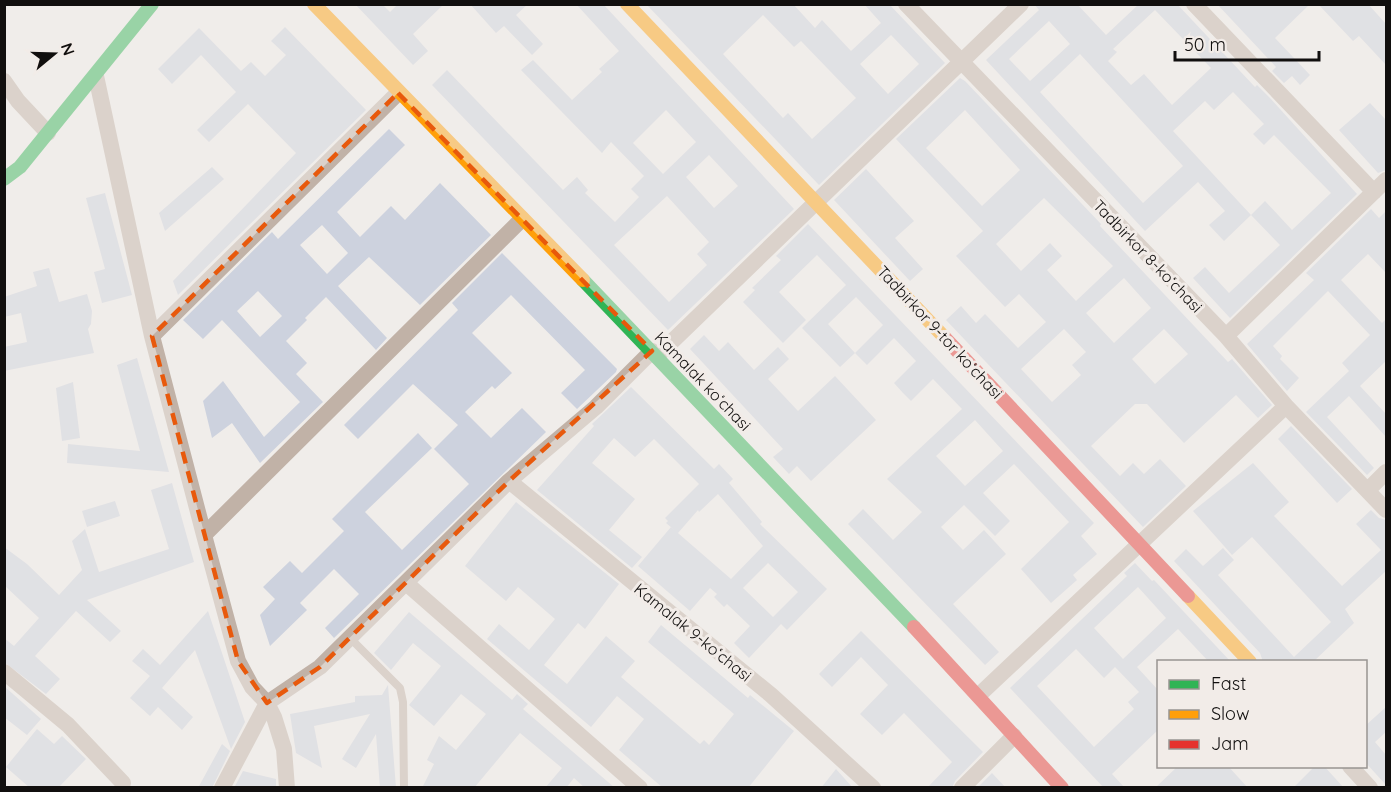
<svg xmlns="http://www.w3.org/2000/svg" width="1391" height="792" viewBox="0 0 1391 792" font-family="Quicksand,sans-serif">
	<rect width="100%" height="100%" fill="#f0edea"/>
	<path fill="#cdd2de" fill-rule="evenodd" d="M355 4H382L390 12 398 4H444L413 34 428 51 413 65Z
		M470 4H528L516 15 543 44 532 55 504 26 496 33Z
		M576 4H603L794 209 668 330 432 85 447 70 563 190 577 177 588 190 585 193 615 222 639 197 631 189 644 176 611 142 602 153 521 70 533 60 572 100 602 72 599 69 619 51ZM666 110 696 142 663 174 633 143ZM709 155 738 186 714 208 686 177ZM667 196 709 242 697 254 707 265 669 302 614 245Z
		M646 4H793L815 28 822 20 851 51 881 23 864 4H889L945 63 819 185ZM763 15 794 47 801 41 856 98 812 139 788 113 783 118 723 54ZM891 35 919 64 888 94 860 64Z
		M1034 4H1077L1106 35 1139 4H1177L1255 87 1257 85 1269 97 1357 194 1230 318 1193 278 1205 267 1229 293 1280 245 1251 215 1265 201 1292 230 1331 193 1274 135 1264 145 1253 134 1264 124 1233 92 1214 110 1205 101 1173 131 1251 215 1224 241 1209 225 1225 211 1198 182 1145 231 986 60 1039 10ZM1155 10 1211 68 1172 105 1144 74 1131 85 1108 61 1117 52 1113 49ZM1049 21 1070 44 1030 81 1009 59ZM1080 54 1183 166 1143 203 1040 92Z
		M1217 4H1310L1275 38 1310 75 1300 85 1292 76 1284 83 1272 71 1276 67Z
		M1318 4H1368L1386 24V65L1359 36 1353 41Z
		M285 27 366 110 178 295 173 281 296 153 248 104 209 142 197 130 236 92 201 55 172 84 158 69 199 28 241 71 251 62 265 76 286 55 271 41Z
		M960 78 965 81 1101 224 1100 226 1228 362 1232 359 1272 405 1258 418 1236 395 1184 443 1147 404H1135L1091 446 1120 476 1133 463 1144 474 1160 459 1186 486 1143 527 946 320 961 306 976 323 985 314 1018 348 1046 322 1019 294 1005 307 956 256 983 231 896 139ZM965 110 1020 170 982 206 926 148ZM1044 198 1113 266 1076 301 1047 270 1062 256 1050 243 1021 271 996 244ZM1124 278 1151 308 1114 343 1086 313ZM1064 329 1086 352 1072 365 1081 375 1052 402 1021 369ZM1164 329 1188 354 1155 384 1132 359Z
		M1370 103 1386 120V170L1378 173 1339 130Z
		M389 129 405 145 337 212 360 237 391 206 405 220 440 183 491 235 420 305 369 257 338 286 387 338 376 350 326 297 305 318 307 320 286 341 307 363 296 374 323 402 260 463 232 423 212 438 203 401 223 381 264 437 300 402 222 320 203 339 183 320 272 232 278 239ZM322 225 348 253 327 274 300 245ZM258 291 282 316 260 337 237 311Z
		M212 167 224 179 165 231 159 213Z
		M866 169 914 221 895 238 923 269 910 281 834 200Z
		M105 193 132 295 102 303 94 272 105 269 86 198Z
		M1371 209 1379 218 1386 211V273L1368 254 1341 280 1382 323 1386 319V361L1360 386 1386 414V437L1349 396 1327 417 1374 468 1367 475 1306 412 1349 371 1342 363 1370 335 1328 291 1273 346 1282 356 1280 359 1299 378 1287 391 1247 344 1314 280 1306 273Z
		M808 224 1094 523 1081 536 1097 554 1073 575 1077 580 1051 603 1021 569 1069 522 1014 464 983 493 1010 521 995 536 964 505 941 527 963 550 984 530 1006 554 953 604 999 652 985 665 848 524 863 509 893 540 922 512 887 479 962 409 933 379 911 401 903 393 894 383 916 361 894 338 867 365 855 353 840 367 802 328 846 285 817 255 779 292 806 320 783 343 743 302 755 290 752 288 781 260 776 256ZM856 297 883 325 855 353 828 324ZM975 420 1003 451 965 486 936 456Z
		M502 253 617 369 616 372 577 409 561 393 585 370 511 295 472 333 512 373 495 389 492 386 465 412 491 438 522 408 546 432 334 638 325 628 359 594 334 569 300 603 307 610 270 646 260 615 275 599 263 587 290 561 302 573 344 531 332 519 418 433 432 448 365 512 402 550 469 484 434 449 458 425 413 384 358 439 344 425 458 310 452 303Z
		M49 268 59 302 87 294 92 311 91 324 88 329 94 353 4 371V347L27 342 21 313 4 317V297L37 286 33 272Z
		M704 335 719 351 728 342 754 370 778 347 789 359 768 379 798 411 835 376 876 420 811 481 797 466 789 474 773 457 783 449 690 349Z
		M137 358 169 472 67 463 68 444 140 451 117 365Z
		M73 382 80 438 62 441 56 388Z
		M631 387 714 469 719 464 733 479 729 483 762 522 760 524 827 589 787 630 781 624 749 658 734 643 750 626 727 604 724 607 714 597 717 594 710 588 690 611 638 566 671 527 731 579 763 546 718 494 699 512 698 510 678 533 666 523 668 521 665 518 699 484 654 439 635 457 614 438 592 463 635 499 609 530 642 557 632 568 537 490 594 426 592 424ZM768 563 798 592 773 617 743 588Z
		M1291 426 1352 489 1337 503 1278 439Z
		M1253 463 1289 502 1274 516 1342 586 1381 550 1356 524 1371 510 1379 518 1386 520V571L1345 609 1354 623 1313 662H1263L1260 653 1174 561 1186 549 1203 566 1223 548 1234 560 1218 575 1294 657 1331 622 1252 537 1232 555 1193 511Z
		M172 483 194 562 87 600 121 631 110 642 76 611 35 656 60 679 46 694 4 662V638L14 646 39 618 4 585V547L27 564 59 595 82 570 72 541 85 529 99 572 169 549 151 490Z
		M115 501 120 516 87 527 82 511Z
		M516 502 619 584 585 629 578 623 544 665 567 684 606 636 635 661 621 677 700 744 704 740 709 745 734 714 648 642 661 625 748 698 750 695 794 731 748 788H663L619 750 644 719 617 696 591 727 487 639 499 624 529 650 555 619 518 587 506 601 465 566Z
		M1135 563 1152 581 1154 580 1231 662H1209L1178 629 1137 667 1158 690V730L1112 774 1125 788H1104L1010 688 1127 576 1124 573ZM1138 587 1166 618 1123 659 1094 628ZM1076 649 1104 678 1115 667 1139 692 1128 702 1134 709 1094 747 1037 686Z
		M208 611 245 722 231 749 195 650 162 688 193 717 182 730 158 707 150 716 130 698 150 676 132 661 143 649 160 665Z
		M409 612 512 700 517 694 528 704 523 709 615 788H585L574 778 566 788H545L562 768 520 733 474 788H422L434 764 427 760 439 736 456 750 486 714 461 694 434 726 409 705 441 666 413 643 391 670 374 653Z
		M861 631 983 752 955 781 952 788H927L952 762 904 713 882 735 860 714 888 685 861 657 832 687 819 674Z
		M388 685 396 788H380L376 734 356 768 342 759 370 714 314 726 322 768 296 753 290 714 355 702V696L382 695Z
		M4 686 41 719 27 735 4 717Z
		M1386 707V732L1375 742 1386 755V785L1365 762V726Z
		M37 729 54 744 62 736 86 759 58 788H30L6 767Z
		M222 744 230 751 212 788H198Z
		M1178 766H1228L1248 788H1155Z
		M1315 766H1324L1344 788H1293Z
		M836 769 853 788H821Z
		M243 771 276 779V788H234Z
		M992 773 1006 788H977Z"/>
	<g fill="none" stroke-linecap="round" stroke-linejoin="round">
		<path stroke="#c1b2a7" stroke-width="8" d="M350 638 400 688 403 702 404 788"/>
		<path stroke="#c1b2a7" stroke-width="16" d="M906 4 1226 336 1286 406 1386 510
			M1194 4 1374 192
			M96 76 152 336 204 535 238 661 252 687 267 703 274 717 284 749 287 788
			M4 81 18 101 48 133
			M152 336 398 93
			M1226 336 1386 180
			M657 356 1021 4
			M509 481 771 695 873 788
			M1368 490 1386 472
			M204 535 522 219
			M406 583 640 788
			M4 672 68 725 123 783
			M979 695 1286 406
			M1350 766 1370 788
			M222 788 267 703 320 667 509 481 596 407 652 351
			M962 788 1014 736"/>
		<path stroke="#30b455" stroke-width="14" d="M4 179 20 167 152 4
			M583 280 914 627"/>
		<path stroke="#ff9f0a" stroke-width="14" d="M314 4 583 280
			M627 4 945 338
			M1188 596 1250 662"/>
		<path stroke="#e5322d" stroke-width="14" d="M945 338 1188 596
			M914 627 1062 788"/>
	</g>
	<path d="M0 0H1391V792H0ZM398 93 652 351 509 481 320 667 267 703 238 661 152 336Z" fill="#f0edea" fill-opacity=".55" fill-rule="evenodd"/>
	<path fill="none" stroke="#e8590c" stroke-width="4.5" stroke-dasharray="12 8" stroke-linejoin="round" d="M398 93 652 351 509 481 320 667 267 703 238 661 152 336Z"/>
	<g text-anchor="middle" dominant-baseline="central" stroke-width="6" stroke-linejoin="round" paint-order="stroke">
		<g font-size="16" fill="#110f0e" stroke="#f2ece8">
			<text transform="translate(1148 256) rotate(46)">Tadbirkor 8-koʻchasi</text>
			<text transform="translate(940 332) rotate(47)">Tadbirkor 9-tor koʻchasi</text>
			<text transform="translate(703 381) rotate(46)">Kamalak koʻchasi</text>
			<text transform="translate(693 632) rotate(39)">Kamalak 9-koʻchasi</text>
		</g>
	</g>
	<rect width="1391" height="792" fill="none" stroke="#110f0e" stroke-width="12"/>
	<rect x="1157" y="660" width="210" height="108" fill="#f2ece8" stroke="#989491" stroke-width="1.5"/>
	<rect x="1169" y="680" width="30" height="9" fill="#30b455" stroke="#989491" stroke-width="1.5"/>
	<text x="1211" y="690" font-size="18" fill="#110f0e">Fast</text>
	<rect x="1169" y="710" width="30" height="9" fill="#ff9f0a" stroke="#989491" stroke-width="1.5"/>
	<text x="1211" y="720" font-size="18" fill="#110f0e">Slow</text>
	<rect x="1169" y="740" width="30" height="9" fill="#e5322d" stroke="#989491" stroke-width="1.5"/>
	<text x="1211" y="750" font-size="18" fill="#110f0e">Jam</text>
	<g transform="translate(54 54) rotate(71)" stroke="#f2ece8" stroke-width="4.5" paint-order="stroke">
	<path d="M0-4.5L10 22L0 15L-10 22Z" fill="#110f0e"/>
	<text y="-9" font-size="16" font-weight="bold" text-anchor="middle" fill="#110f0e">N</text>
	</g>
	<path d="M1175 51v9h144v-9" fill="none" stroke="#110f0e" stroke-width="3"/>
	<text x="1184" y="51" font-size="18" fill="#110f0e" stroke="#f2ece8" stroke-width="4.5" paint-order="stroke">50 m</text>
</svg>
